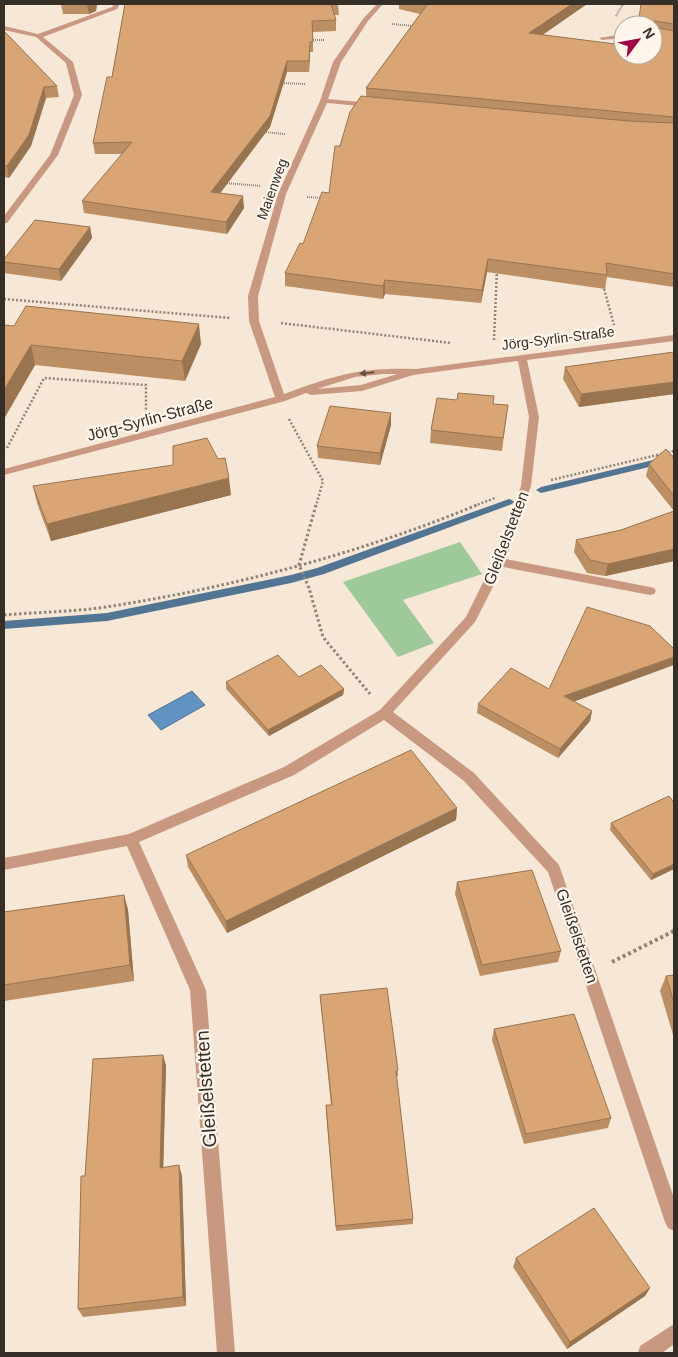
<svg xmlns="http://www.w3.org/2000/svg" width="678" height="1357" viewBox="0 0 678 1357" font-family="Helvetica,sans-serif">
	<rect width="100%" height="100%" fill="#f7e7d6"/>
	<path fill="#9ec99a" d="M460 542 482 574 403 600 434 643 398 657 343 582Z"/>
	<path fill="#6093c2" stroke="#537594" d="M192 691 205 705 161 730 148 715Z"/>
	<g fill="none" stroke-linecap="round" stroke-linejoin="round">
		<path fill="#537594" fill-rule="evenodd" d="M674 455V461L541 493 536 490 541 487Z
			M509 499 512 500 514 502 512 504 324 574 291 583 107 621 4 629V621L107 613 291 575 317 568Z"/>
		<path stroke="#8f8478" stroke-width="2" stroke-dasharray="1 1" stroke-linecap="butt" d="M616 16 623 4
			M392 24 414 26
			M309 40H325
			M280 83 306 84
			M264 132 285 134
			M225 183 261 186
			M307 197 323 198"/>
		<path stroke="#8f8478" stroke-width="2.5" stroke-dasharray="2 2" stroke-linecap="butt" d="M603 285 614 325
			M4 299 230 318
			M281 323 451 343
			M494 340 497 269
			M289 419 323 481 316 506
			M7 448 44 378 146 385V412
			M551 480 674 451
			M474 506 495 498"/>
		<path stroke="#8f8478" stroke-width="3" stroke-dasharray="2.5 2.5" stroke-linecap="butt" d="M316 505 299 565 309 588 323 637 370 694
			M4 615C38 612 72 612 106 607 230 588 361 553 477 505"/>
		<path stroke="#8f8478" stroke-width="4" stroke-dasharray="3 3" stroke-linecap="butt" d="M612 962 674 931"/>
		<path fill="#c99881" fill-rule="evenodd" d="M114 4H120L117 9 43 37 73 62 82 95 58 155 7 223H4V216L50 155 74 95 66 63 36 37 4 30V26L38 34 112 7Z
			M377 4H383L368 21 341 62 328 99 371 103 375 105 371 107 327 103 286 194 258 296 259 321 284 394C335 375 361 367 416 369L674 335V341L527 360 539 417 531 486 506 559 650 587 654 588 656 591 654 594 650 595 503 567 475 622 393 712 474 773 559 865 674 1198V1231L668 1228 665 1222 548 872 464 781 384 720 294 775 139 842 206 990 235 1353H217L190 990 127 846 4 870V858L129 834 284 767 380 710 466 617 493 562 521 486 529 417 518 361 413 375 362 391 311 395 306 393 285 401 4 475V469L275 397 249 321 248 296 278 194 320 101 333 62 363 19ZM383 374H397L361 385 317 389 355 377Z
			M623 34V38L602 40 599 38Z
			M674 1324V1344L662 1353H638L640 1346Z"/>
	</g>
	<path fill="#bb8e64" d="M61 4H97L96 11 89 14H63Z
		M125 4H338L339 15H334L336 20V31L313 32V52H310L309 72H287L270 127 220 193 244 208 227 234 84 213 82 201 122 154H95L93 143 112 77Z
		M399 4H587L542 35 653 55 638 25 674 4V287L607 277 605 289 487 272 481 303 385 294 383 299 285 286V273L303 244 329 193 340 146 366 96V88L420 14 399 9Z
		M4 31 57 86 59 97 46 98 31 146 9 178 4 177Z
		M90 227 92 238 61 281 4 273V259Z
		M4 325 201 344 185 381 35 365 5 417 4 415Z
		M674 352V394L579 407 563 379 565 367Z
		M493 404 508 405 502 451 430 443 431 430Z
		M391 413V425L380 465 318 458 317 446Z
		M674 458V561L605 576 587 573 574 552 576 540 621 530 674 511 646 476 649 464Z
		M33 486 231 495 51 541 37 503Z
		M299 677 344 689 343 695 269 736 226 689V682Z
		M574 702 592 711 590 721 558 758 477 713 478 704Z
		M457 808 456 820 227 933 188 867 186 855Z
		M611 823 674 869 651 880 610 830Z
		M457 882 561 951 558 962 480 976 455 894Z
		M124 895 128 910 134 981 4 1001V912Z
		M674 975V1038L660 991 666 976Z
		M320 995 398 1070V1076H396L413 1219V1224L336 1231 326 1111 331 1105Z
		M494 1029 611 1118 608 1128 524 1144 492 1040Z
		M163 1055 166 1066 163 1167 182 1176 186 1306 83 1317 78 1309 85 1176Z
		M516 1258 650 1288 645 1296 567 1349 513 1267Z"/>
	<path fill="#987451" d="M87 4H97L96 11 89 14Z
		M572 4H587L528 45 529 33Z
		M310 42V52L309 72V61Z
		M287 61V72L270 127 212 204 211 192Z
		M44 87 46 98 31 146 9 178 7 166Z
		M243 196 244 208 227 234 226 222Z
		M90 227 92 238 61 281 59 269Z
		M488 259 487 272 481 303 482 290Z
		M385 280V294L383 299V286Z
		M199 324 201 344 185 381 182 361Z
		M31 345 35 365 5 417 4 414V390Z
		M674 382V394L579 407 581 394Z
		M391 413V425L380 465V453Z
		M229 478 231 495 51 541 47 524Z
		M674 549V561L605 576 608 564Z
		M674 657V665L562 706 564 696Z
		M344 689 343 695 269 736 268 730Z
		M592 711 590 721 558 758 560 749Z
		M457 808 456 820 227 933 226 921Z
		M674 864V869L651 880 653 874Z
		M124 895 128 910 134 981 130 965Z
		M163 1055 166 1066 163 1178 160 1168Z
		M179 1165 182 1176 186 1306 183 1297Z
		M650 1288 645 1296 567 1349 570 1342Z"/>
	<path fill="#d9a574" stroke="#987451" d="M125 4H338H331L336 20 312 21 313 42H310L309 61H287L270 116 211 192 243 196 226 222 82 201 132 142 93 143 107 77H112Z
		M424 4H572L529 33 623 45V55H653V25H638L641 4H674V24L655 21 653 27 674 31V117L366 88 427 5Z
		M4 31 57 86 44 87 29 135 7 166H4V89L5 87 4 86Z
		M361 96 628 121 674 123V274L606 263 607 275 488 259 482 290 385 280 383 286 285 273 300 243 303 244 322 192 329 193 335 146H340L350 112Z
		M35 220 90 227 59 269 4 262V259Z
		M26 306 199 324 182 361 31 345 4 390V325L14 326Z
		M674 352V382L581 394 565 367Z
		M458 393 494 396 493 404 508 405 503 438 431 430 437 398 457 400Z
		M330 406 391 413 380 453 317 446Z
		M207 438 218 459 225 458 229 478 47 524 33 486 173 465V446Z
		M666 449 674 458V496L649 464Z
		M674 511V549L608 564 590 560 576 540 621 530Z
		M587 607 650 626 674 649V657L564 696 592 711 560 749 478 704 511 668 549 689Z
		M278 655 299 677 321 665 344 689 268 730 226 682Z
		M411 750 457 808 226 921 186 855Z
		M669 796 673 801H674V864L653 874 611 823Z
		M532 870 561 951 482 965 457 882Z
		M124 895 130 965 4 985V912Z
		M674 975V1003L666 976Z
		M387 988 398 1070 396 1071 413 1219 336 1226 326 1105H332L320 995Z
		M574 1014 611 1118 526 1134 494 1029Z
		M163 1055 160 1168 179 1165 183 1297 78 1309 81 1176H85L93 1059Z
		M594 1208 650 1288 570 1342 516 1258Z"/>
	<defs><path id="oneway-solid" d="M-6-.8H1V-3.2L6.5 0L1 3.2V.8H-6Z" transform="scale(1.25)"/></defs>
	<use fill="#695447" href="#oneway-solid" transform="translate(367 373) rotate(174)"/>
	<g text-anchor="middle" dominant-baseline="central" stroke-width="4.5" stroke-linejoin="round" paint-order="stroke">
		<g font-size="14" fill="#352f28" stroke="#fff5eb">
			<text transform="translate(272 189) rotate(-70)">Maienweg</text>
			<text transform="translate(558 338) rotate(-7)">Jörg-Syrlin-Straße</text>
		</g>
		<g font-size="16" fill="#352f28" stroke="#fff5eb">
			<text transform="translate(150 419) rotate(-15)">Jörg-Syrlin-Straße</text>
			<text transform="translate(506 538) rotate(-69)">Gleißelstetten</text>
			<text transform="translate(577 936) rotate(71)">Gleißelstetten</text>
		</g>
		<g font-size="19" fill="#352f28" stroke="#fff5eb">
			<text transform="translate(206 1089) rotate(-94)">Gleißelstetten</text>
		</g>
	</g>
	<rect width="678" height="1357" fill="none" stroke="#352f28" stroke-width="10"/>
	<g transform="translate(638 40) rotate(58)"><circle r="24" fill="#fff5eb" stroke="#aea69d"/>
	<path d="M0-4L9 19L0 12L-9 19Z" fill="#a10647"/>
	<text y="-8" font-size="14" font-weight="bold" text-anchor="middle" fill="#352f28">N</text>
	</g>
</svg>
